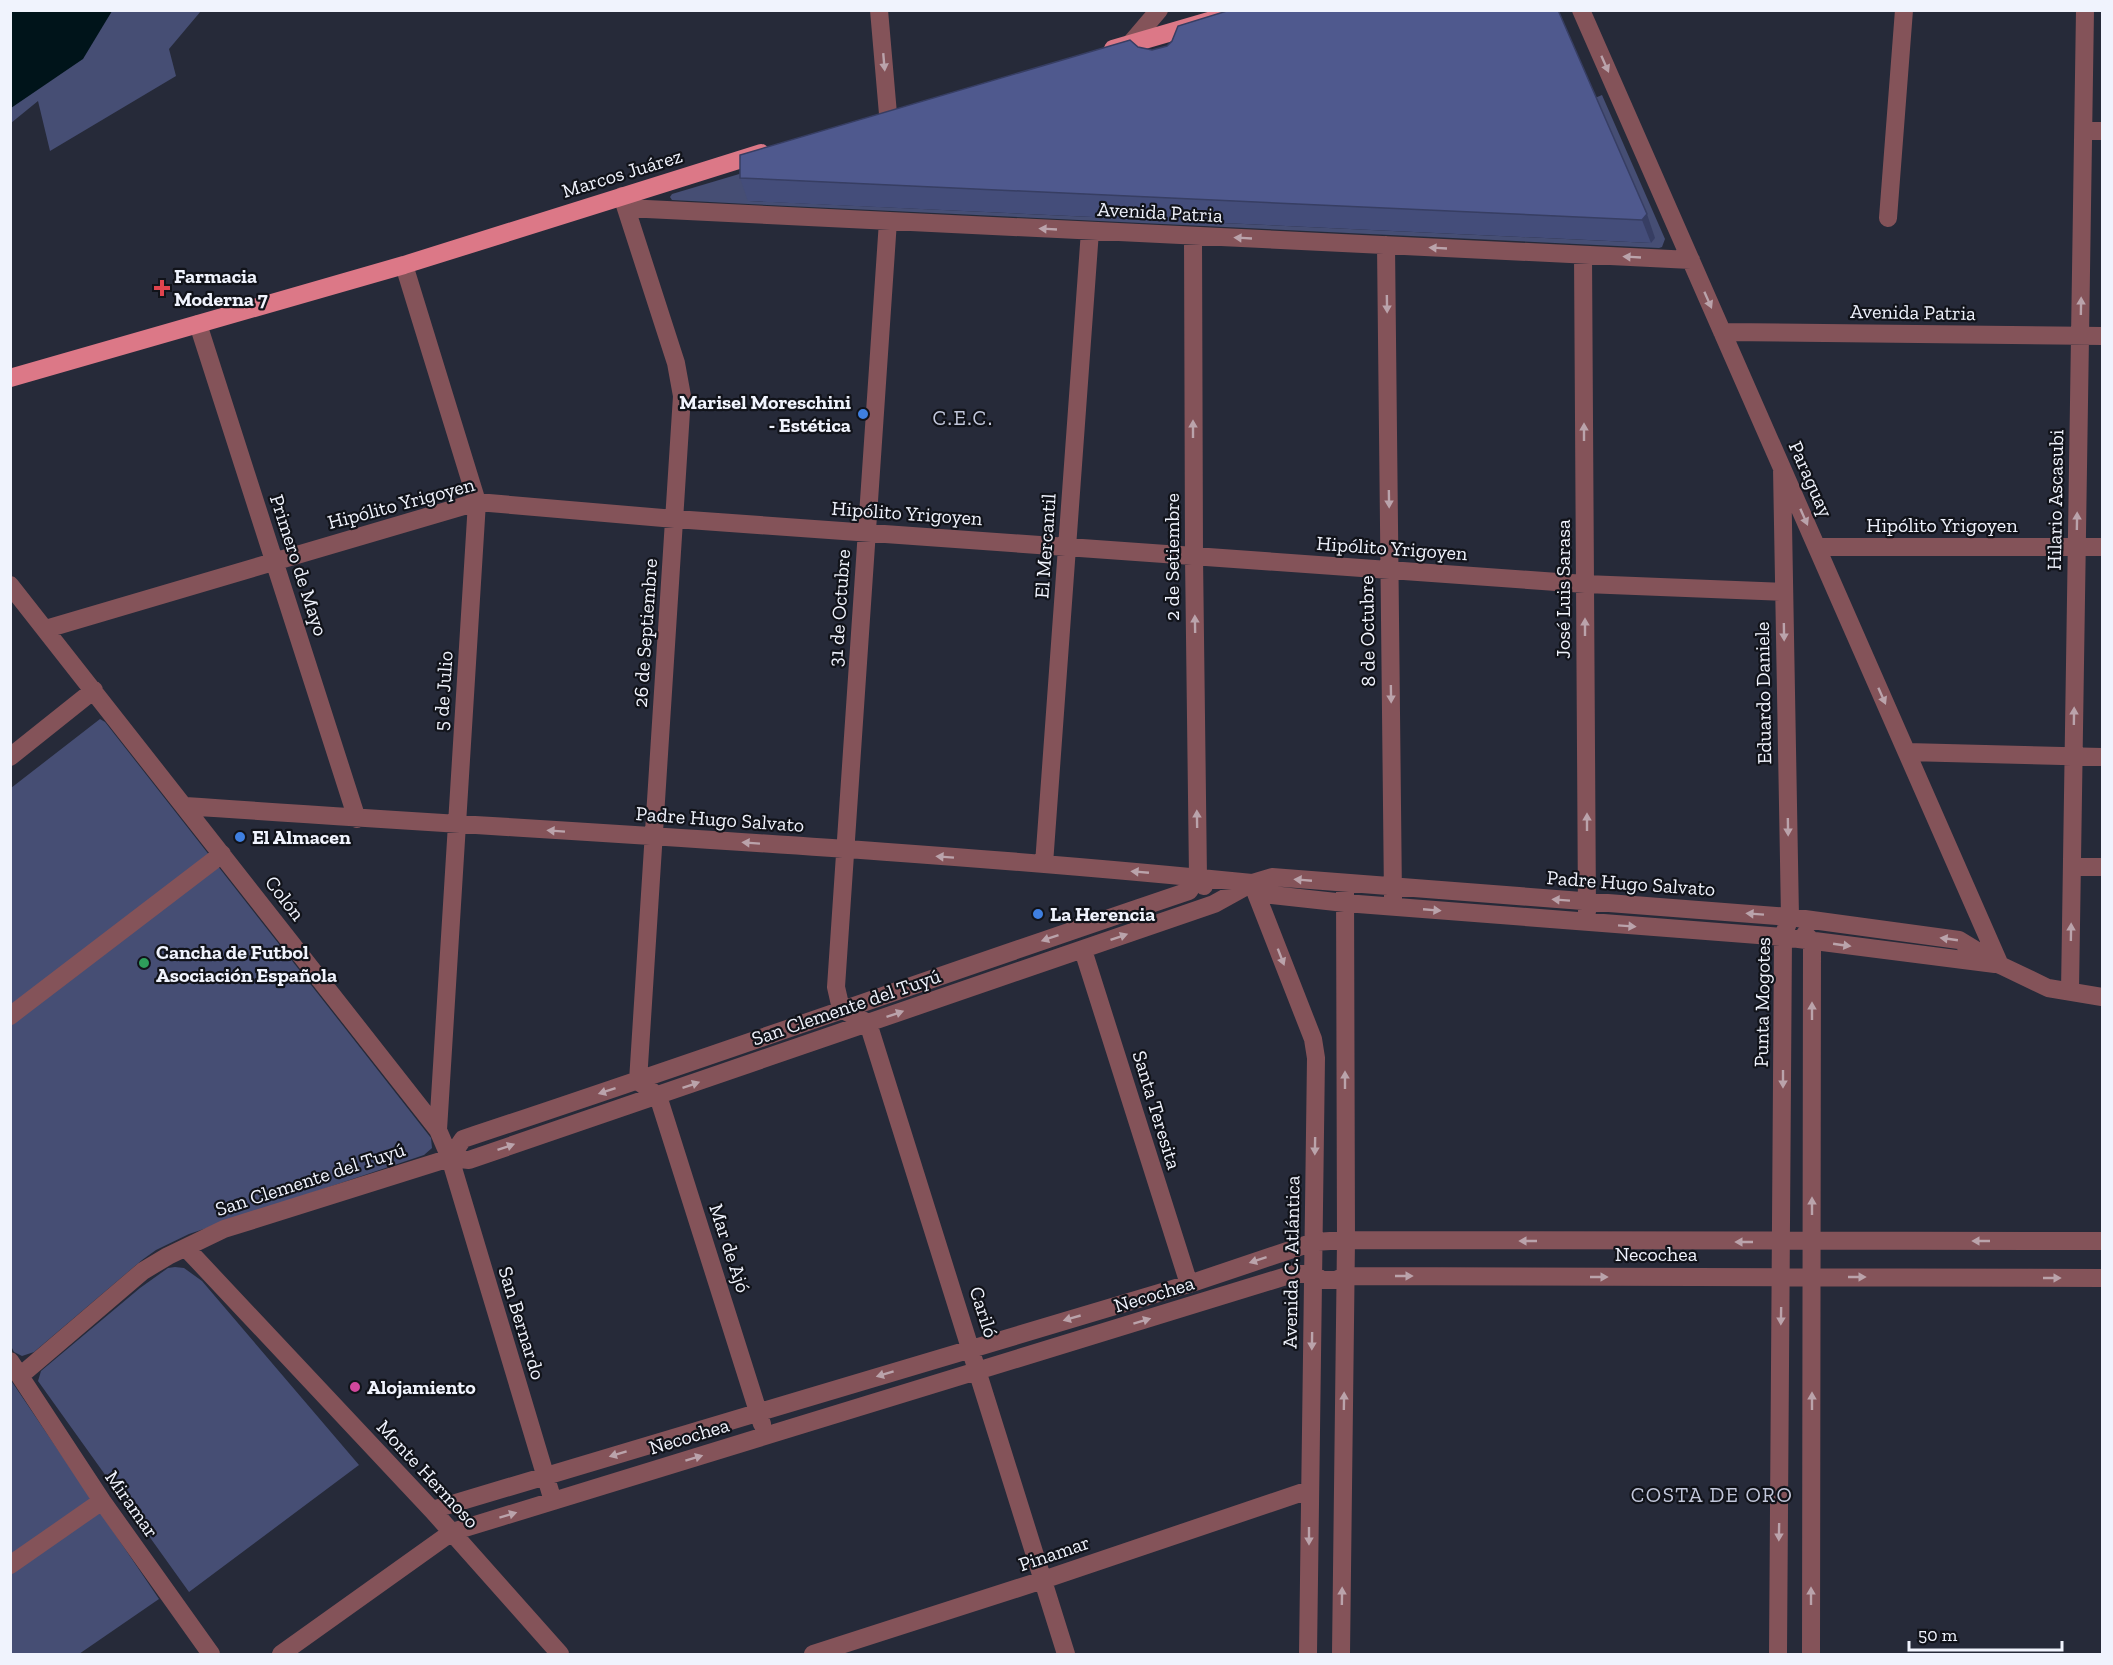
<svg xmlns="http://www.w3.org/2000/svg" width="2113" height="1665" viewBox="0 0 2113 1665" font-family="'Zilla Slab',serif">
	<rect width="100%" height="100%" fill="#262a39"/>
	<path fill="#464e74" d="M112 11H201L169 49 176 76 50 151 38 101 11 123V108L97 33Z
		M1602 95 1665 239 1662 247 1659 248 748 204 672 200 670 197 672 194 746 172 749 201 1651 243 1595 98Z
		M100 719 105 722 431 1138 432 1148 424 1155 189 1234 156 1250 142 1260 34 1352 22 1356 14 1352 11 1346V788Z
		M175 1267 184 1268 202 1281 359 1465 189 1592 38 1381 41 1371 140 1288 168 1268Z
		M10 1379 159 1599 79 1654H11Z"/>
	<path fill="#00141a" d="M11 10H112V11L83 59 11 108Z"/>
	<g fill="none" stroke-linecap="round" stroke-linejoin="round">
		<path stroke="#845359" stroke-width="18" d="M879 10 888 114
			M1581 10 2000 965
			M1130 44 1159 10
			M2084 131H2102
			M622 196 676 363 682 396 638 1081 658 1096 762 1424
			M626 208 1691 260
			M1888 218 1904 10
			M888 221 836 987 841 1009 868 1023 1066 1654
			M1193 236 1194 557 1198 877 1204 886
			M1386 245 1393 898
			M1583 255 1587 912
			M404 265 477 502 438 1130
			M198 324 357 819
			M1722 332 2102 336
			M1817 547H2102
			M10 585 438 1130 450 1158 553 1501
			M46 629 477 502 675 519 1585 584 1784 592
			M1907 752 2102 757
			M10 757 94 690
			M185 806C541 831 897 847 1252 883L1272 877 1790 917 1959 940 2000 965 2048 988 2102 997
			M1044 864 1090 231
			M2072 867H2102
			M1252 883 1313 1039 1316 1058 1308 1654
			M1252 883 1272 895 1345 903 1783 937 1995 964
			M1805 934 1812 941 1811 1654
			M1083 950 1189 1284
			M2070 991 2085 10
			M10 1016 222 854
			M450 1158 463 1139C705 1059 946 973 1189 891L1198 877
			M186 1248 432 1510 560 1654
			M10 1361 102 1501 211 1654
			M20 1376 143 1271 168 1256 224 1229 450 1158 469 1160 1214 904 1252 883
			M432 1510 1189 1284 1314 1242 1346 1240 2102 1241
			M10 1565 102 1501
			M281 1654 452 1532 1293 1274H1313L1322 1280H1336L1345 1276 2102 1278
			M813 1654 1043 1580 1309 1490
			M1341 1654 1346 1240 1345 884
			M1778 1654 1783 937 1790 917 1782 468"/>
		<path stroke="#dc7887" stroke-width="18" d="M1113 49 1247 10
			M10 378 404 265 761 153"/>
	</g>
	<path fill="#444d7a" d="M1558 10 1655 238 1651 243 748 201 740 178 1152 50Z"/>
	<path fill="#373e63" d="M1647 214 1655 238 1651 243 1642 220Z"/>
	<path fill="#4f598e" stroke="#373e63" stroke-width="1.5" d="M1230 10H1558L1647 214 1642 220 740 178V155L1130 40 1138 47 1152 50 1167 46 1172 41 1178 26Z"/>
	<defs><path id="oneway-solid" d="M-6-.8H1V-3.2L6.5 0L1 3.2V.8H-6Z" transform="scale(1.5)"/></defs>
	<g fill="#baa3ab">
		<use href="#oneway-solid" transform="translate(884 62) rotate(85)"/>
		<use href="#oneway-solid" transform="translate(1605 64) rotate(66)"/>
		<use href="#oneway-solid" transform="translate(1048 229) rotate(-177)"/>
		<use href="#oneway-solid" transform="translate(1243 238) rotate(-177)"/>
		<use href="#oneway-solid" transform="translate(1438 248) rotate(-177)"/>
		<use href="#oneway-solid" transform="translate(1632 257) rotate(-177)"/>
		<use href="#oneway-solid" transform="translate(1708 300) rotate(66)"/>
		<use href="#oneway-solid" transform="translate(1387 304) rotate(89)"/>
		<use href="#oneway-solid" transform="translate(2081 306) rotate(-89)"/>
		<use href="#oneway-solid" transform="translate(1193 429) rotate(-90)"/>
		<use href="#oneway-solid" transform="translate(1584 432) rotate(-90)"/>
		<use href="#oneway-solid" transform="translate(1389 499) rotate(89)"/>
		<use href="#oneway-solid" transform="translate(1804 517) rotate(66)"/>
		<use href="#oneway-solid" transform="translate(2077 521) rotate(-89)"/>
		<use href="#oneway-solid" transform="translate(1195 624) rotate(-91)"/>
		<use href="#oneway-solid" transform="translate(1585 627) rotate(-90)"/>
		<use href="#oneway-solid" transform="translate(1784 632) rotate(89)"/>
		<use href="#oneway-solid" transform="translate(1391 694) rotate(89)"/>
		<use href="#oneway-solid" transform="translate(1882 696) rotate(66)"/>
		<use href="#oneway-solid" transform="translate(2074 716) rotate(-89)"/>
		<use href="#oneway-solid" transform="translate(1197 819) rotate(-91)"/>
		<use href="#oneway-solid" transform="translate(1587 822) rotate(-90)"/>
		<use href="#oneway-solid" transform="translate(1788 827) rotate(89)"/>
		<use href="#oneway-solid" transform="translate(556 831) rotate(-176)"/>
		<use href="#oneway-solid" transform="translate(751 843) rotate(-176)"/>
		<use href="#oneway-solid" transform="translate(945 857) rotate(-176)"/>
		<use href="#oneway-solid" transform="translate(1140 872) rotate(-175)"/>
		<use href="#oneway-solid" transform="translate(1303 880) rotate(-175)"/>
		<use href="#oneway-solid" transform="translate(1561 900) rotate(-176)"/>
		<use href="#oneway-solid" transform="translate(1432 910) rotate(5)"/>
		<use href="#oneway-solid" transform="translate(1755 914) rotate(-176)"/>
		<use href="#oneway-solid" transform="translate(1627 926) rotate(4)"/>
		<use href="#oneway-solid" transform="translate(2071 932) rotate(-89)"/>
		<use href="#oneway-solid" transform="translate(1119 937) rotate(-19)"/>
		<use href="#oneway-solid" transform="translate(1050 938) rotate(161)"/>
		<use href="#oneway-solid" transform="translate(1949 939) rotate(-172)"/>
		<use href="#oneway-solid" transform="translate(1842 945) rotate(8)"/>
		<use href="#oneway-solid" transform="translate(1281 957) rotate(69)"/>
		<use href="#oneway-solid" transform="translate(1812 1011) rotate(-90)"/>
		<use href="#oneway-solid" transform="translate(895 1014) rotate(-19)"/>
		<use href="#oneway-solid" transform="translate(1783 1079) rotate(90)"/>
		<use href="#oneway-solid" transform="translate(1345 1080) rotate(-90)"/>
		<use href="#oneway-solid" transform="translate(691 1085) rotate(-19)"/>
		<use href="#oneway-solid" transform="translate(607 1091) rotate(162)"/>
		<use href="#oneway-solid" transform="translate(1315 1146) rotate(91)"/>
		<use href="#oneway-solid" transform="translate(506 1147) rotate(-19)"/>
		<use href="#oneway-solid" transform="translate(1812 1206) rotate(-90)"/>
		<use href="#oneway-solid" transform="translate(1528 1241) rotate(-180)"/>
		<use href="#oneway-solid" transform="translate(1981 1241) rotate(180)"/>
		<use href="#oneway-solid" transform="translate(1744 1242) rotate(-180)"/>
		<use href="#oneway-solid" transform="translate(1258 1260) rotate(162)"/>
		<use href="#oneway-solid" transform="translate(1404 1276)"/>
		<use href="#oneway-solid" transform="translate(1599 1277)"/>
		<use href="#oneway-solid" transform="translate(1857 1277)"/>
		<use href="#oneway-solid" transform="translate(2052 1278)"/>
		<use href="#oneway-solid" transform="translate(1781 1316) rotate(91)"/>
		<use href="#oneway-solid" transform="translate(1072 1318) rotate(164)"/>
		<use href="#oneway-solid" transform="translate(1142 1321) rotate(-17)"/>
		<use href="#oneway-solid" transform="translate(1312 1341) rotate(91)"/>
		<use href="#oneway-solid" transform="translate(885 1374) rotate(163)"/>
		<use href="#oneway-solid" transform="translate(1344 1401) rotate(-89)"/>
		<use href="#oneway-solid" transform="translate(1812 1401) rotate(-90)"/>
		<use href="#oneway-solid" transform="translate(618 1454) rotate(163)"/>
		<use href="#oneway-solid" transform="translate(694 1458) rotate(-17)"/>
		<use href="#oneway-solid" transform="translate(508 1515) rotate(-17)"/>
		<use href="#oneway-solid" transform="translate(1779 1532) rotate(91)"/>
		<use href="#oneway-solid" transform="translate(1309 1536) rotate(90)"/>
		<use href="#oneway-solid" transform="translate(1342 1596) rotate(-89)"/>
		<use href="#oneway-solid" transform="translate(1811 1596) rotate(-90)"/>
	</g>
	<path fill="#e0444e" stroke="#11131a" stroke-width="2" d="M159 279h6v6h6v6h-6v6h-6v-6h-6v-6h6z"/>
	<g fill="#3f7fe0" stroke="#11131a" stroke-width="2">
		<circle cx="863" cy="414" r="6"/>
		<circle cx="240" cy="837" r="6"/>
		<circle cx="1038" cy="914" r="6"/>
	</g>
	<circle fill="#2e9e5b" stroke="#11131a" stroke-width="2" cx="144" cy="963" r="6"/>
	<circle fill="#d1479c" stroke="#11131a" stroke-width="2" cx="355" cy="1387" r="6"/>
	<g text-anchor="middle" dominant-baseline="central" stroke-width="4.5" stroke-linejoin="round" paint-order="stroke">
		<g font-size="20" fill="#f0f3fd" stroke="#11131a">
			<text transform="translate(622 173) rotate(-17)">Marcos Juárez</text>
			<text transform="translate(1160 212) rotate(3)">Avenida Patria</text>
			<text transform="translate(1913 312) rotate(1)">Avenida Patria</text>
			<text transform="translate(1811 479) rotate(66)">Paraguay</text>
			<text transform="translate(2055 500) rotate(-89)">Hilario Ascasubi</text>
			<text transform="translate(401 503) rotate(-15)">Hipólito Yrigoyen</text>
			<text transform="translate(907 513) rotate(4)">Hipólito Yrigoyen</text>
			<text x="1942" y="525">Hipólito Yrigoyen</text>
			<text transform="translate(1045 546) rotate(-86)">El Mercantil</text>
			<text transform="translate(1392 548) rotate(4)">Hipólito Yrigoyen</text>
			<text transform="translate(1172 557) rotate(-90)">2 de Setiembre</text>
			<text transform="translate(299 565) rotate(72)">Primero de Mayo</text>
			<text transform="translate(1563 589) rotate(-90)">José Luis Sarasa</text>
			<text transform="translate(839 608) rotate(-86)">31 de Octubre</text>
			<text transform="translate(1367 631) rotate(-91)">8 de Octubre</text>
			<text transform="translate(645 633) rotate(-86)">26 de Septiembre</text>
			<text transform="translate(443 691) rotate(-86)">5 de Julio</text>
			<text transform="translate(1763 693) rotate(-91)">Eduardo Daniele</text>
			<text transform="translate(720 819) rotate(4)">Padre Hugo Salvato</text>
			<text transform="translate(1631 883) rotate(4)">Padre Hugo Salvato</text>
			<text transform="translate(285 898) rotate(52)">Colón</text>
			<text transform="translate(1762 1002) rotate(-89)">Punta Mogotes</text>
			<text transform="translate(846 1007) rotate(-19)">San Clemente del Tuyú</text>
			<text transform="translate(1157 1110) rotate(73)">Santa Teresita</text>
			<text transform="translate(310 1179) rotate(-18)">San Clemente del Tuyú</text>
			<text transform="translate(730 1248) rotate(72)">Mar de Ajó</text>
			<text x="1656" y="1254">Necochea</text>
			<text transform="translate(1291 1262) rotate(-89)">Avenida C. Atlántica</text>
			<text transform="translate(1154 1294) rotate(-17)">Necochea</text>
			<text transform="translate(984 1312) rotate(72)">Cariló</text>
			<text transform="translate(522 1323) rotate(73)">San Bernardo</text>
			<text transform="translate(689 1436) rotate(-17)">Necochea</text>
			<text transform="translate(428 1474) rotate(47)">Monte Hermoso</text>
			<text transform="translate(132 1504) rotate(55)">Miramar</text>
			<text transform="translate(1054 1553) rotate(-19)">Pinamar</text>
		</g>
		<g font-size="20" font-weight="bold" fill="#f0f3fd" stroke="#11131a" text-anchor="start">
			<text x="174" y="276">Farmacia<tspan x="174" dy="23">Moderna 7</tspan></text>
			<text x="851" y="402" text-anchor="end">Marisel Moreschini<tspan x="851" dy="23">- Estética</tspan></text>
			<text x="252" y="837">El Almacen</text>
			<text x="1050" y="914">La Herencia</text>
			<text x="156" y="952">Cancha de Futbol<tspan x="156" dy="23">Asociación Española</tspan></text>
			<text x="367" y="1387">Alojamiento</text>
		</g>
		<g font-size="21" letter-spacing="1.5" fill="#c2c7db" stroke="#11131a">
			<text x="963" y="417">C.E.C.</text>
			<text x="1712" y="1494">COSTA DE ORO</text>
		</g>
	</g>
	<rect width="2113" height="1665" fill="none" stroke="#f0f3fd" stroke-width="24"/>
	<path d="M1909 1641v9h153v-9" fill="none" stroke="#f0f3fd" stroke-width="3"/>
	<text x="1918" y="1641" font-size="18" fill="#f0f3fd" stroke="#11131a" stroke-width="4.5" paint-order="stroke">50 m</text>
</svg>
